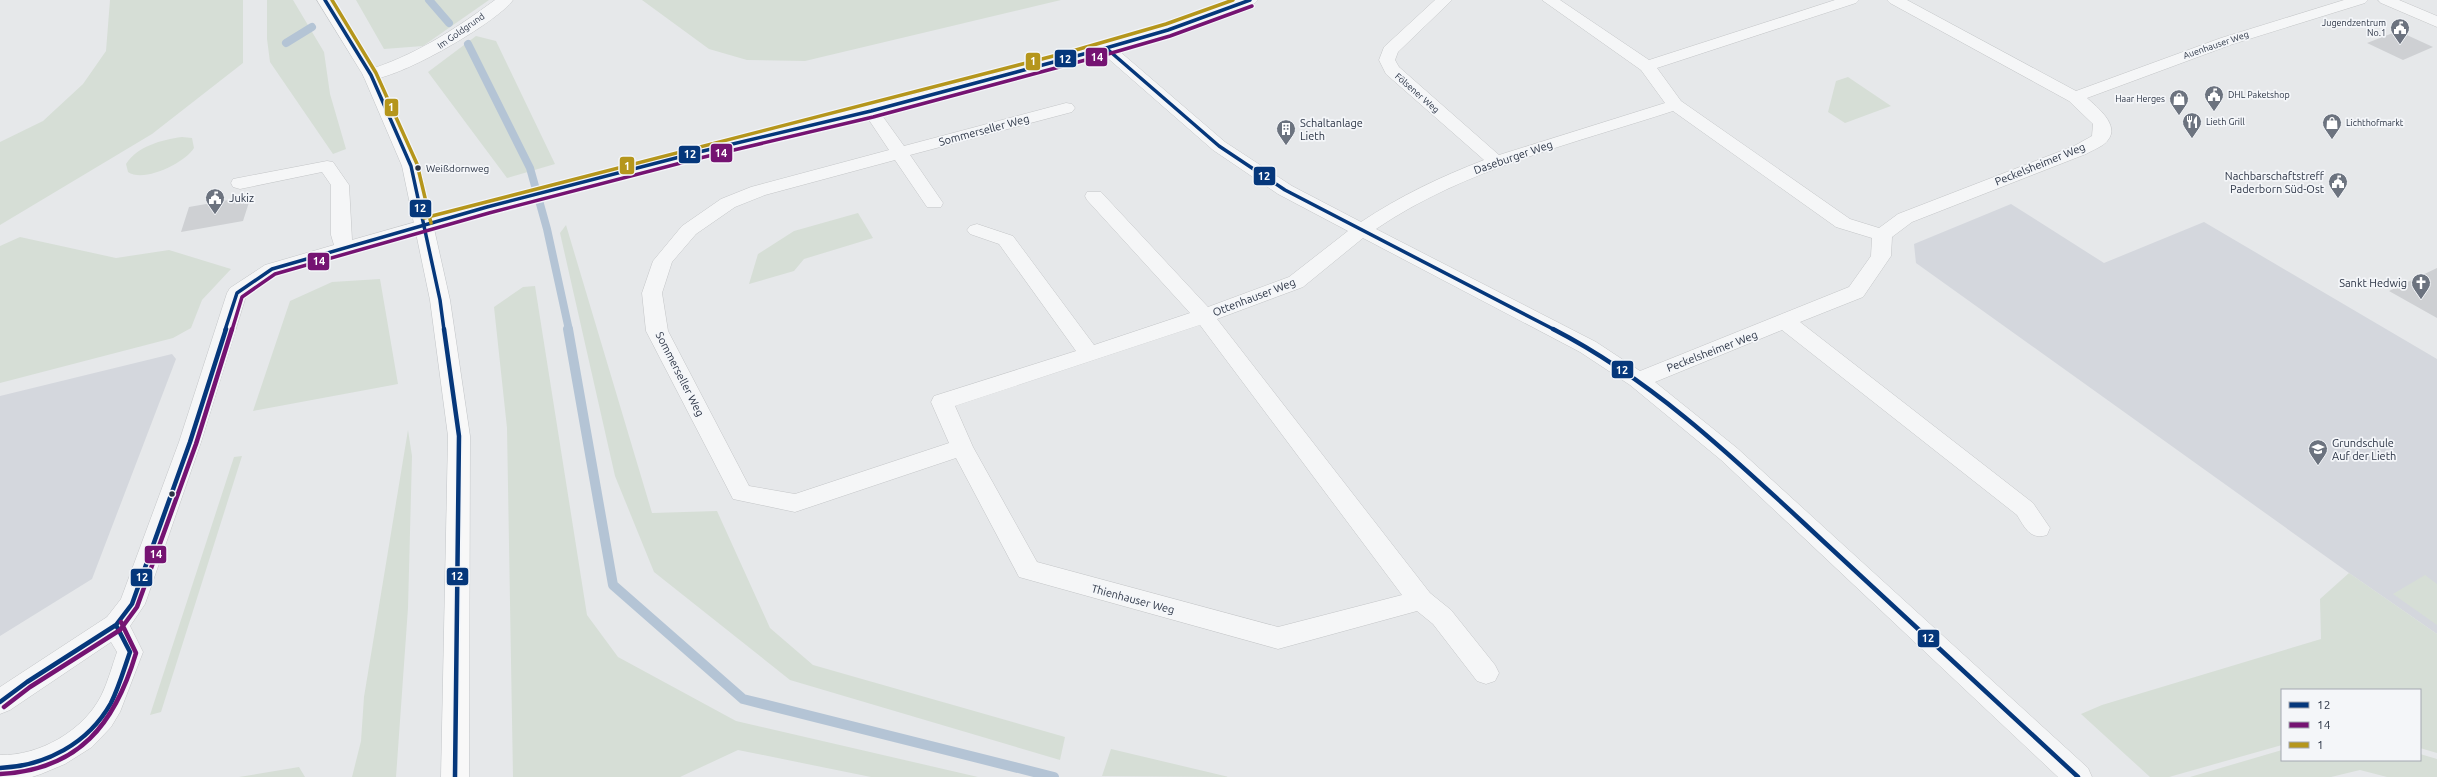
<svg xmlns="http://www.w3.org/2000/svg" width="2437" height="777" viewBox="0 0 2437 777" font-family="Ubuntu,sans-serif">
	<rect width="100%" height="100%" fill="#e6e8ea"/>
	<path fill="#d4d7dd" d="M2011 204 2104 263 2204 222 2437 359V634L2349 573 1916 263 1914 244Z
		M172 354 176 359 92 579 0 636V396Z"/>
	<path fill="#d6ded6" d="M110 0H243V63L152 134 0 225V142L43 121 83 84 106 51Z
		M267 0H293L324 52 330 94 346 149 333 154 270 62 267 39Z
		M356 0H489L423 46 384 49Z
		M642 0H1061L805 61 747 60 709 49Z
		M476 36 496 41 555 164 507 178 428 72Z
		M1848 77 1891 106 1845 123 1828 112 1836 81Z
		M182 137 192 138 194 148C185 163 144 183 128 172L126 164C138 146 161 140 182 137Z
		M858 213 873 238 804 259 794 271 749 284 758 254 794 231Z
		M566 225 652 513 717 511 770 628 813 665 1065 737 1060 760 790 680 654 572 615 476 560 233Z
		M20 237 116 258 169 250 231 269 202 300 191 328 173 338 0 383V246Z
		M380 279 398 384 253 411 290 301 332 282Z
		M535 286 587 615 618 657 736 721 978 777H871L738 750 680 777H513L507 428 494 307 523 287Z
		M408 430 412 456 408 608 396 777H352L361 741 364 697Z
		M242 456 161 712 150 715 234 457Z
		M2349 573 2437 634V753L2420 748V690H2282V745L2169 777H2150L2081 714 2102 705 2321 639 2320 599Z
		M2425 575 2437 584V625L2393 594Z
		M1111 749 1229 777 1102 776Z
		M2282 750V760H2420V754L2437 759V777H2387L2360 770 2331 777H2190Z
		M299 767 305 777H239Z"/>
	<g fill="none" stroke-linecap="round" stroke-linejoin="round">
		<path stroke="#b4c4d5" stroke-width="8" d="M429 0 449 23
			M286 43 312 27
			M468 44 530 168 547 229 569 330"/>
		<path stroke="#b4c4d5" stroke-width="10" d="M568 329 613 585 743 699 1054 777"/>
	</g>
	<path fill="#ced0d3" d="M2398 31 2433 47 2403 60 2367 43Z
		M251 196 243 221 181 232 189 207Z
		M2437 268V318L2389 291Z"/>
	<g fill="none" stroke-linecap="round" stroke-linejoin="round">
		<defs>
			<path id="minor" d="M495 0H513C498 22 390 85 365 79L363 75 365 71C414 56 454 30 495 0Z
				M1236 0H1258L1255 3 1174 33 1118 50 1225 142 1292 186 1361 222C1400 196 1440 177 1484 160L1386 74 1379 60 1384 47 1435 0H1452L1398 52 1395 60 1399 67 1499 155 1665 103 1641 70 1542 0H1560L1649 60 1835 0H1859L1856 3 1657 68 1681 101 1850 219 1879 228 1898 214 2074 146 2092 136 2093 124 2069 101 1890 3 1887 0H1907L2076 91 2221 38 2344 0H2368L2365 3 2233 44 2087 98C2097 107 2120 125 2108 140 2104 146 2093 150 2086 154L1912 222 1892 237 1891 256 1863 297 1800 322 2033 503 2050 528 2047 535C2030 540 2025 528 2017 515L1782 330 1655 382 1737 448 2088 768 2092 777H2058L1721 460 1630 385 1580 352 1363 238 1303 287 1217 319 1430 593 1451 610 1495 665 1499 673 1495 681 1486 684 1477 681 1433 624 1417 611 1278 649 1019 577 956 458 795 512 733 499 646 331 642 293 653 261 682 226 721 199 751 187 889 150 867 117 703 157 494 211 279 273 246 296 201 442 145 604 130 626 143 652 120 712 111 727 92 747 65 764 41 774 32 777H0V755C39 756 83 731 101 696 108 682 112 666 117 652L111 642 10 710 0 714V687L107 617 121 599 179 442 227 293 230 288 265 265 334 245 331 235V185L322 172 240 189 233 187 231 183 233 179 327 161 333 162 349 185 352 240C467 207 582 175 699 147 879 103 1061 63 1236 0ZM1103 54 1213 150 1278 194 1348 231 1289 277 1208 307 1101 192H1087L1085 196 1087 200 1190 313 1094 345 1013 236 977 224 970 226 967 230 970 234 999 244 1076 351 934 396 931 402 949 443 795 494 749 486 668 331 662 293 672 262 696 234 735 207 765 195 895 160 927 207H941L943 203 910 155 1072 112 1075 108 1072 104 1066 103 904 146 881 114ZM1673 111 1836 227 1872 238 1871 256 1849 287 1640 371 1596 342 1376 229C1464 169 1572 144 1673 111ZM1200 325 1402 595 1278 627 1037 562 973 447 955 406Z
				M2378 0H2399L2437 16V27L2381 3Z"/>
			<path id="major" d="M317 0H333L379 75 420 166 450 300 470 436 469 777H441L448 436 430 300 402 166 363 75Z"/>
		</defs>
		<use href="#minor" stroke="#c4c6c8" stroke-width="1"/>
		<use href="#major" stroke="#c2c5c8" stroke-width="1"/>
		<use href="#minor" fill="#f5f6f7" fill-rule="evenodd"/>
		<use href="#major" fill="#f8f8f8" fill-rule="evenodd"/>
		<defs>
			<path id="bus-1-far1" d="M325 0 371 75 411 166 440 300 444 330
				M1106 48 1219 146 1285 190 1555 330
				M225 330 237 293 272 269 487 207 699 152 871 111 1106 48 1168 30 1250 0"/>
			<path id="bus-1" d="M444 329 459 436 455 777
				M1553 329C1656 382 1739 463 1823 541 1908 620 1993 698 2078 777
				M0 702 27 682 116 625 132 604 190 442 226 329
				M0 768C45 766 88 744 111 703 119 687 124 669 130 652L116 625"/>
			<path id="bus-2-far1" d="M232 330 242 297 275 274 489 213 700 158 873 117 1108 54 1170 36 1252 6"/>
			<path id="bus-2" d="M4 707 30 687 120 630 137 607 196 444 232 329
				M0 774C79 770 115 724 136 653L121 622"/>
			<path id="bus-3" d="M332 0 376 73 417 164 431 223
				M424 218 1069 52 1166 24 1233 0"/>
		</defs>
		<use href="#bus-1-far1" stroke="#f4f6f9" stroke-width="6"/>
		<use href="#bus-1" stroke="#f4f6f9" stroke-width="8"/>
		<use href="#bus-2-far1" stroke="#f4f6f9" stroke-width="6"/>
		<use href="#bus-2" stroke="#f4f6f9" stroke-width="8"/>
		<use href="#bus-3" stroke="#f4f6f9" stroke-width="6"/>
		<use href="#bus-1-far1" stroke="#05377b" stroke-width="3.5"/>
		<use href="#bus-1" stroke="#05377b" stroke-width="4.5"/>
		<use href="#bus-2-far1" stroke="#751372" stroke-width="3.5"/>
		<use href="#bus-2" stroke="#751372" stroke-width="4.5"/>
		<use href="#bus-3" stroke="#b5961c" stroke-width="3.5"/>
	</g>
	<defs>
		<symbol id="civic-pin" viewBox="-11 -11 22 30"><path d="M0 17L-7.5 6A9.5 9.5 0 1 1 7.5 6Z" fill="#6c737f" stroke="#f4f6f9"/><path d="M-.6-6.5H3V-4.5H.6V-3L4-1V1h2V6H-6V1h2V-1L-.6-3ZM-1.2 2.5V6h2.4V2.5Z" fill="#fff"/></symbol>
		<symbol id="shop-pin" viewBox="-11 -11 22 30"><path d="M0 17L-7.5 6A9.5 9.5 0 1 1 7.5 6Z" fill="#6c737f" stroke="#f4f6f9"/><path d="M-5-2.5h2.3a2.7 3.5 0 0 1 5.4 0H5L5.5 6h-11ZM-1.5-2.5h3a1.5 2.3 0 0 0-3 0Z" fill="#fff"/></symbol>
		<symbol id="restaurant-pin" viewBox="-11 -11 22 30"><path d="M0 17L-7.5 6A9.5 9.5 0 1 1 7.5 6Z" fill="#6c737f" stroke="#f4f6f9"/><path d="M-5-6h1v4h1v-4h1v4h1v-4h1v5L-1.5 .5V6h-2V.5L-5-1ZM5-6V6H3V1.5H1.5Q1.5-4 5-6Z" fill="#fff"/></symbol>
		<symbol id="building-pin" viewBox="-11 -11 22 30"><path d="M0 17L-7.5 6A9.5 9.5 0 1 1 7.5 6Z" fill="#6c737f" stroke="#f4f6f9"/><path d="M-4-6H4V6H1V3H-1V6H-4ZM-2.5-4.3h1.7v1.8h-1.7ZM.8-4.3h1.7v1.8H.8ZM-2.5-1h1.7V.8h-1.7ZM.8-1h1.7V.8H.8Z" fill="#fff"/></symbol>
		<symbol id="church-pin" viewBox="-11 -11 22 30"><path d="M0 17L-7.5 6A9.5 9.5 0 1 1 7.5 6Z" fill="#6c737f" stroke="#f4f6f9"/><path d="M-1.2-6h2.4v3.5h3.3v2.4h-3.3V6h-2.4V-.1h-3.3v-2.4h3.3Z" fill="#fff"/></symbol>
		<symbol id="school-pin" viewBox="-11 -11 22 30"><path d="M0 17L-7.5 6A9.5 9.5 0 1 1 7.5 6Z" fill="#6c737f" stroke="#f4f6f9"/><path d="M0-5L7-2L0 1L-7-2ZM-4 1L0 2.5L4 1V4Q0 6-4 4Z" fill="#fff"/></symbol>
	</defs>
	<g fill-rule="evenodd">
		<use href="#civic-pin" x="2389" y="17" width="22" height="30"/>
		<use href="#civic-pin" x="2203" y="84" width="22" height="30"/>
		<use href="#shop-pin" x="2168" y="88" width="22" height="30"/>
		<use href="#restaurant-pin" x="2181" y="111" width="22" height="30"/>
		<use href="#shop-pin" x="2321" y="112" width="22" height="30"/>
		<use href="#building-pin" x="1275" y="118" width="22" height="30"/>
		<use href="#civic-pin" x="2327" y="171" width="22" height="30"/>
		<use href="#civic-pin" x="204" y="187" width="22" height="30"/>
		<use href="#church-pin" x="2410" y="272" width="22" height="30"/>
		<use href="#school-pin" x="2307" y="438" width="22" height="30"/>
	</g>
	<g fill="#2b3445" stroke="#f4f6f9" stroke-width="1.5">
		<circle cx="418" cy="168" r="3.5"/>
		<circle cx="172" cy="494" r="3.5"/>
	</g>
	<g text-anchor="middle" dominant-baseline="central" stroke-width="3.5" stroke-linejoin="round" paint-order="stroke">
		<g font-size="9" fill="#2b3445" stroke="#f4f6f9" text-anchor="start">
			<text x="2386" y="23" text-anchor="end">Jugendzentrum<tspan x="2386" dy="10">No.1</tspan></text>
			<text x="2228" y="95">DHL Paketshop</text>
			<text x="2165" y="99" text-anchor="end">Haar Herges</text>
			<text x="2206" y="122">Lieth Grill</text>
			<text x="2346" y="123">Lichthofmarkt</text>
		</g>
		<g font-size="9" fill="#2b3445" stroke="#f4f6f9">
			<text transform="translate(461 31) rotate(-35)">Im Goldgrund</text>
			<text transform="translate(2216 45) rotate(-19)">Auenhauser Weg</text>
			<text transform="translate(1417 93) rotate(41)">Fölsener Weg</text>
		</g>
		<g font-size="10" fill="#2b3445" stroke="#f4f6f9" text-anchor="start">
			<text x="426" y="168">Weißdornweg</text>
		</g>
		<g font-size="11" fill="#2b3445" stroke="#f4f6f9" text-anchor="start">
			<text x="1300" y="123">Schaltanlage<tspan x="1300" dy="13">Lieth</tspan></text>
			<text x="2324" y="176" text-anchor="end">Nachbarschaftstreff<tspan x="2324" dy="13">Paderborn Süd-Ost</tspan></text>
			<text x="229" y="198">Jukiz</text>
			<text x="2407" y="283" text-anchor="end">Sankt Hedwig</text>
			<text x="2332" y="443">Grundschule<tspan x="2332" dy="13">Auf der Lieth</tspan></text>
		</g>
		<g font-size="11" fill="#2b3445" stroke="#f4f6f9">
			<text transform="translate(984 130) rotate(-15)">Sommerseller Weg</text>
			<text transform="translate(1513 157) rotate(-19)">Daseburger Weg</text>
			<text transform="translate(2040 164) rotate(-22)">Peckelsheimer Weg</text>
			<text transform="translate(1254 297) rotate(-21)">Ottenhauser Weg</text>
			<text transform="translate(1712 351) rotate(-21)">Peckelsheimer Weg</text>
			<text transform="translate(680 374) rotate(63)">Sommerseller Weg</text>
			<text transform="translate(1133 599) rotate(15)">Thienhauser Weg</text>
		</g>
	</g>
	<g stroke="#f4f6f9" stroke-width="1.5">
		<rect x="1085" y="47" width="23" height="20" rx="4" fill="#751372"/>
		<rect x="1054" y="49" width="23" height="19" rx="4" fill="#05377b"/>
		<rect x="1025" y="52" width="16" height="19" rx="4" fill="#b5961c"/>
		<rect x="384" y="98" width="15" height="19" rx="4" fill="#b5961c"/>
		<rect x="710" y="143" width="23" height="20" rx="4" fill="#751372"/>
		<rect x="678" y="145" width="23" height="19" rx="4" fill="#05377b"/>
		<rect x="619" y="156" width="16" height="19" rx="4" fill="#b5961c"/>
		<rect x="1253" y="166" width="23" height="20" rx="4" fill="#05377b"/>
		<rect x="409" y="199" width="23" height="19" rx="4" fill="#05377b"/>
		<rect x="307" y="252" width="23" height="19" rx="4" fill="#751372"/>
		<rect x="1611" y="360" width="23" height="19" rx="4" fill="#05377b"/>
		<rect x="144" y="545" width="23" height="19" rx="4" fill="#751372"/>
		<rect x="446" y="567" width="23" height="19" rx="4" fill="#05377b"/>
		<rect x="130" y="568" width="23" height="19" rx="4" fill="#05377b"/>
		<rect x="1917" y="629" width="23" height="19" rx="4" fill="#05377b"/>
	</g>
	<g font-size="11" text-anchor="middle" font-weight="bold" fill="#fff">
		<text x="1097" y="61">14</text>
		<text x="1065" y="63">12</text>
		<text x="1033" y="65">1</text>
		<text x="391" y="111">1</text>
		<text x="721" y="157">14</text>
		<text x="690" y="158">12</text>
		<text x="627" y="170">1</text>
		<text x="1264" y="180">12</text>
		<text x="420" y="212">12</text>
		<text x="319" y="265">14</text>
		<text x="1622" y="374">12</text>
		<text x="156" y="558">14</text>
		<text x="457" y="580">12</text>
		<text x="142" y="581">12</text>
		<text x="1928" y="642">12</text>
	</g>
	<rect x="2281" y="689" width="140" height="72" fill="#f4f6f9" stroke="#a4a8b1"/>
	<rect x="2289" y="702" width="20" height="6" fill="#05377b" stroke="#a4a8b1"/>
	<text x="2317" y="709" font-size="12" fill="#2b3445">12</text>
	<rect x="2289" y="722" width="20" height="6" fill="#751372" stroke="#a4a8b1"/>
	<text x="2317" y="729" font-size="12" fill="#2b3445">14</text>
	<rect x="2289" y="742" width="20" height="6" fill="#b5961c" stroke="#a4a8b1"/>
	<text x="2317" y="749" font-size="12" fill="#2b3445">1</text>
</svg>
